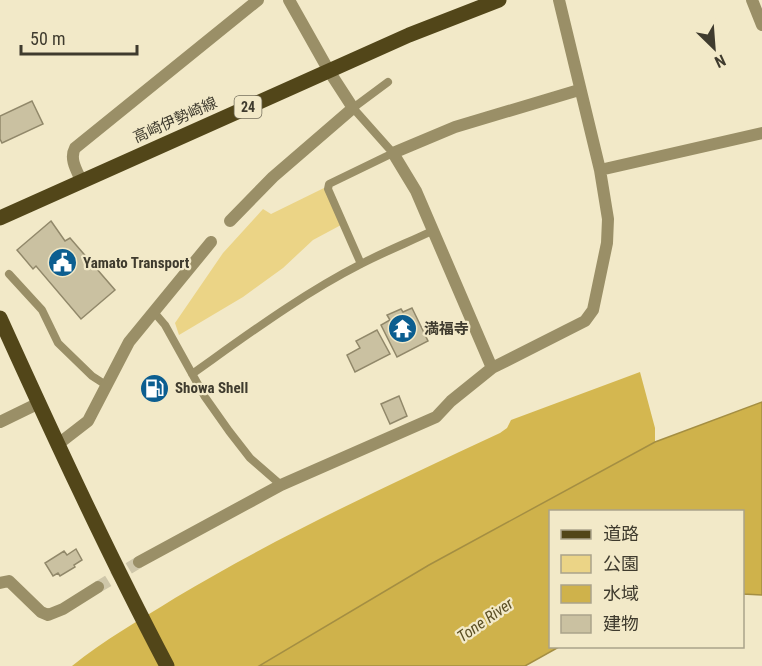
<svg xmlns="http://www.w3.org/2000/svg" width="762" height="666" viewBox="0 0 762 666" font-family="'Roboto Condensed','Noto Sans JP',sans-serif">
	<rect width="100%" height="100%" fill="#f2e9c8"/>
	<path fill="#ebd486" d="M324 188 341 225 313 240 283 268 243 297 179 335 175 323 223 253 263 209 271 214Z"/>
	<path fill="#d4b750" d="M640 372 655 428V442L429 565 259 666H72C104 640 140 620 175 598 280 535 389 485 500 433L507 428 511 420Z"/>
	<path fill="#cfb24b" stroke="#a48e42" stroke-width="1.5" d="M762 402V595L743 594 742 512H550V646L559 647 525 666H259L429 565 655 442Z"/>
	<path fill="#cac1a1" stroke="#91886a" stroke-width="1.5" d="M32 101 43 124 2 143 0 139V116Z
		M51 221 65 241 70 238 115 290 81 319 36 266 33 269 17 250Z
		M412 308 428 341 397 357 381 325 390 320 387 315 401 309 403 312Z
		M377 330 390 354 355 372 347 355 360 348 356 341Z
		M399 396 407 416 390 424 381 404Z
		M76 549 82 560 74 565 75 567 60 576 58 573 53 576 45 563 64 551 67 555Z"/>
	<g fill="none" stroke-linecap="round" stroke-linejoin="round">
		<path stroke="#cec6a9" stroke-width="12" stroke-dasharray="12 6" stroke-linecap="butt" d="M98 587 139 562"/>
		<path stroke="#9a8f67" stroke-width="8" d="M361 264 328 189 329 184 393 153 353 108 388 82
			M9 274 42 310 58 343 92 376 106 385
			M153 311 165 325 205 397 229 431 250 458 281 485
			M192 374C247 335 302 294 361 264 384 252 409 242 432 231"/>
		<path stroke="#9a8f67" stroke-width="12" d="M752 0 762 25
			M600 170 762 133
			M82 182C77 171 69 159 75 148L258 0
			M230 221 273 177 353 108 329 71 289 0
			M492 368 416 191 393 153 455 127 579 90
			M0 422 39 403
			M57 445 88 421 129 342 211 242
			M139 562 281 485 436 417 451 401 492 368 585 321 593 310 607 243 608 219 600 170 559 0
			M0 583 9 581 41 612 48 615 63 609 98 587"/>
		<path stroke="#524619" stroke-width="15" d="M0 218 409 35 499 0
			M0 318C53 435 107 552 167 666"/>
	</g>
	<defs>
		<symbol id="civic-disc" viewBox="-11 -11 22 22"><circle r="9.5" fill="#0c5e90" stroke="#f2e9c8"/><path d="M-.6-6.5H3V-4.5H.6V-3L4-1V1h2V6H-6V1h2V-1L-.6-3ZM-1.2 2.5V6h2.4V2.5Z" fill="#fff"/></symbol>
		<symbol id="temple-disc" viewBox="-11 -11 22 22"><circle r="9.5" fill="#0c5e90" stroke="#f2e9c8"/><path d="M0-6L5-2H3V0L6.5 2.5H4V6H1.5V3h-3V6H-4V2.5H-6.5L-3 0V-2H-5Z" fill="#fff"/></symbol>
		<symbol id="fuel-disc" viewBox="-11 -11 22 22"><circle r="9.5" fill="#0c5e90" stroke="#f2e9c8"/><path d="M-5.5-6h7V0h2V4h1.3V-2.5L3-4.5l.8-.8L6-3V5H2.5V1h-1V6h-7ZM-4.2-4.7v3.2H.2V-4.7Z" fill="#fff"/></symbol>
	</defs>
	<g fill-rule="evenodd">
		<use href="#civic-disc" x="46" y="246" width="33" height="33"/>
		<use href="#temple-disc" x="386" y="312" width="33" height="33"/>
		<use href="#fuel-disc" x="138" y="372" width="33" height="33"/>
	</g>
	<g text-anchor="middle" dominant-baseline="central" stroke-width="4.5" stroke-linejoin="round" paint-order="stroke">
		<rect fill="#f2e9c8" stroke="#756f5c" stroke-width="1.5" x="234.5" y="96" width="27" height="22" rx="4.5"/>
		<g font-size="14" font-weight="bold" fill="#3f3b2e">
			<text x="248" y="107">24</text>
		</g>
		<g font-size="15" fill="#3f3b2e" stroke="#f2e9c8">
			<text transform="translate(175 120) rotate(-24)">高崎伊勢崎線</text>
		</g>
		<g font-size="15" font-weight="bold" fill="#3f3b2e" stroke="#f2e9c8" text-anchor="start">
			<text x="83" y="263">Yamato Transport</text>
			<text x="424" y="329">満福寺</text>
			<text x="175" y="388">Showa Shell</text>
		</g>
		<g font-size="16" font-style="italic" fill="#5c5025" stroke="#f2e9c8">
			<text transform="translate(485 620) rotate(-35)">Tone River</text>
		</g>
	</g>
	<rect x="549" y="510" width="195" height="138" fill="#f2e9c8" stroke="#aaa38a" stroke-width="1.5"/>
	<rect x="561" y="530" width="30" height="9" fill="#524619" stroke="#aaa38a" stroke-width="1.5"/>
	<text x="603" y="540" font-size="18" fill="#3f3b2e">道路</text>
	<rect x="561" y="555" width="30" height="18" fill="#ebd486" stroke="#aaa38a" stroke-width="1.5"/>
	<text x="603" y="570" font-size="18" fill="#3f3b2e">公園</text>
	<rect x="561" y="585" width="30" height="18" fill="#cfb24b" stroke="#aaa38a" stroke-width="1.5"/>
	<text x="603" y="600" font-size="18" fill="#3f3b2e">水域</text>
	<rect x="561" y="615" width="30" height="18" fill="#cac1a1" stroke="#aaa38a" stroke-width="1.5"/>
	<text x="603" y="630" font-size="18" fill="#3f3b2e">建物</text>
	<g transform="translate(714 48) rotate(155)" stroke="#f2e9c8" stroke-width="4.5" paint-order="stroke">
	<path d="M0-4.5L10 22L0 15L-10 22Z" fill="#3f3b2e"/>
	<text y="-9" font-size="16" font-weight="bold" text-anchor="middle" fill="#3f3b2e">N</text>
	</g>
	<path d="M21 45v9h116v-9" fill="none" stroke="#3f3b2e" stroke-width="3"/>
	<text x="30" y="45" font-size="18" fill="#3f3b2e" stroke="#f2e9c8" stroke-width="4.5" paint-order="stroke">50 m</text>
</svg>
